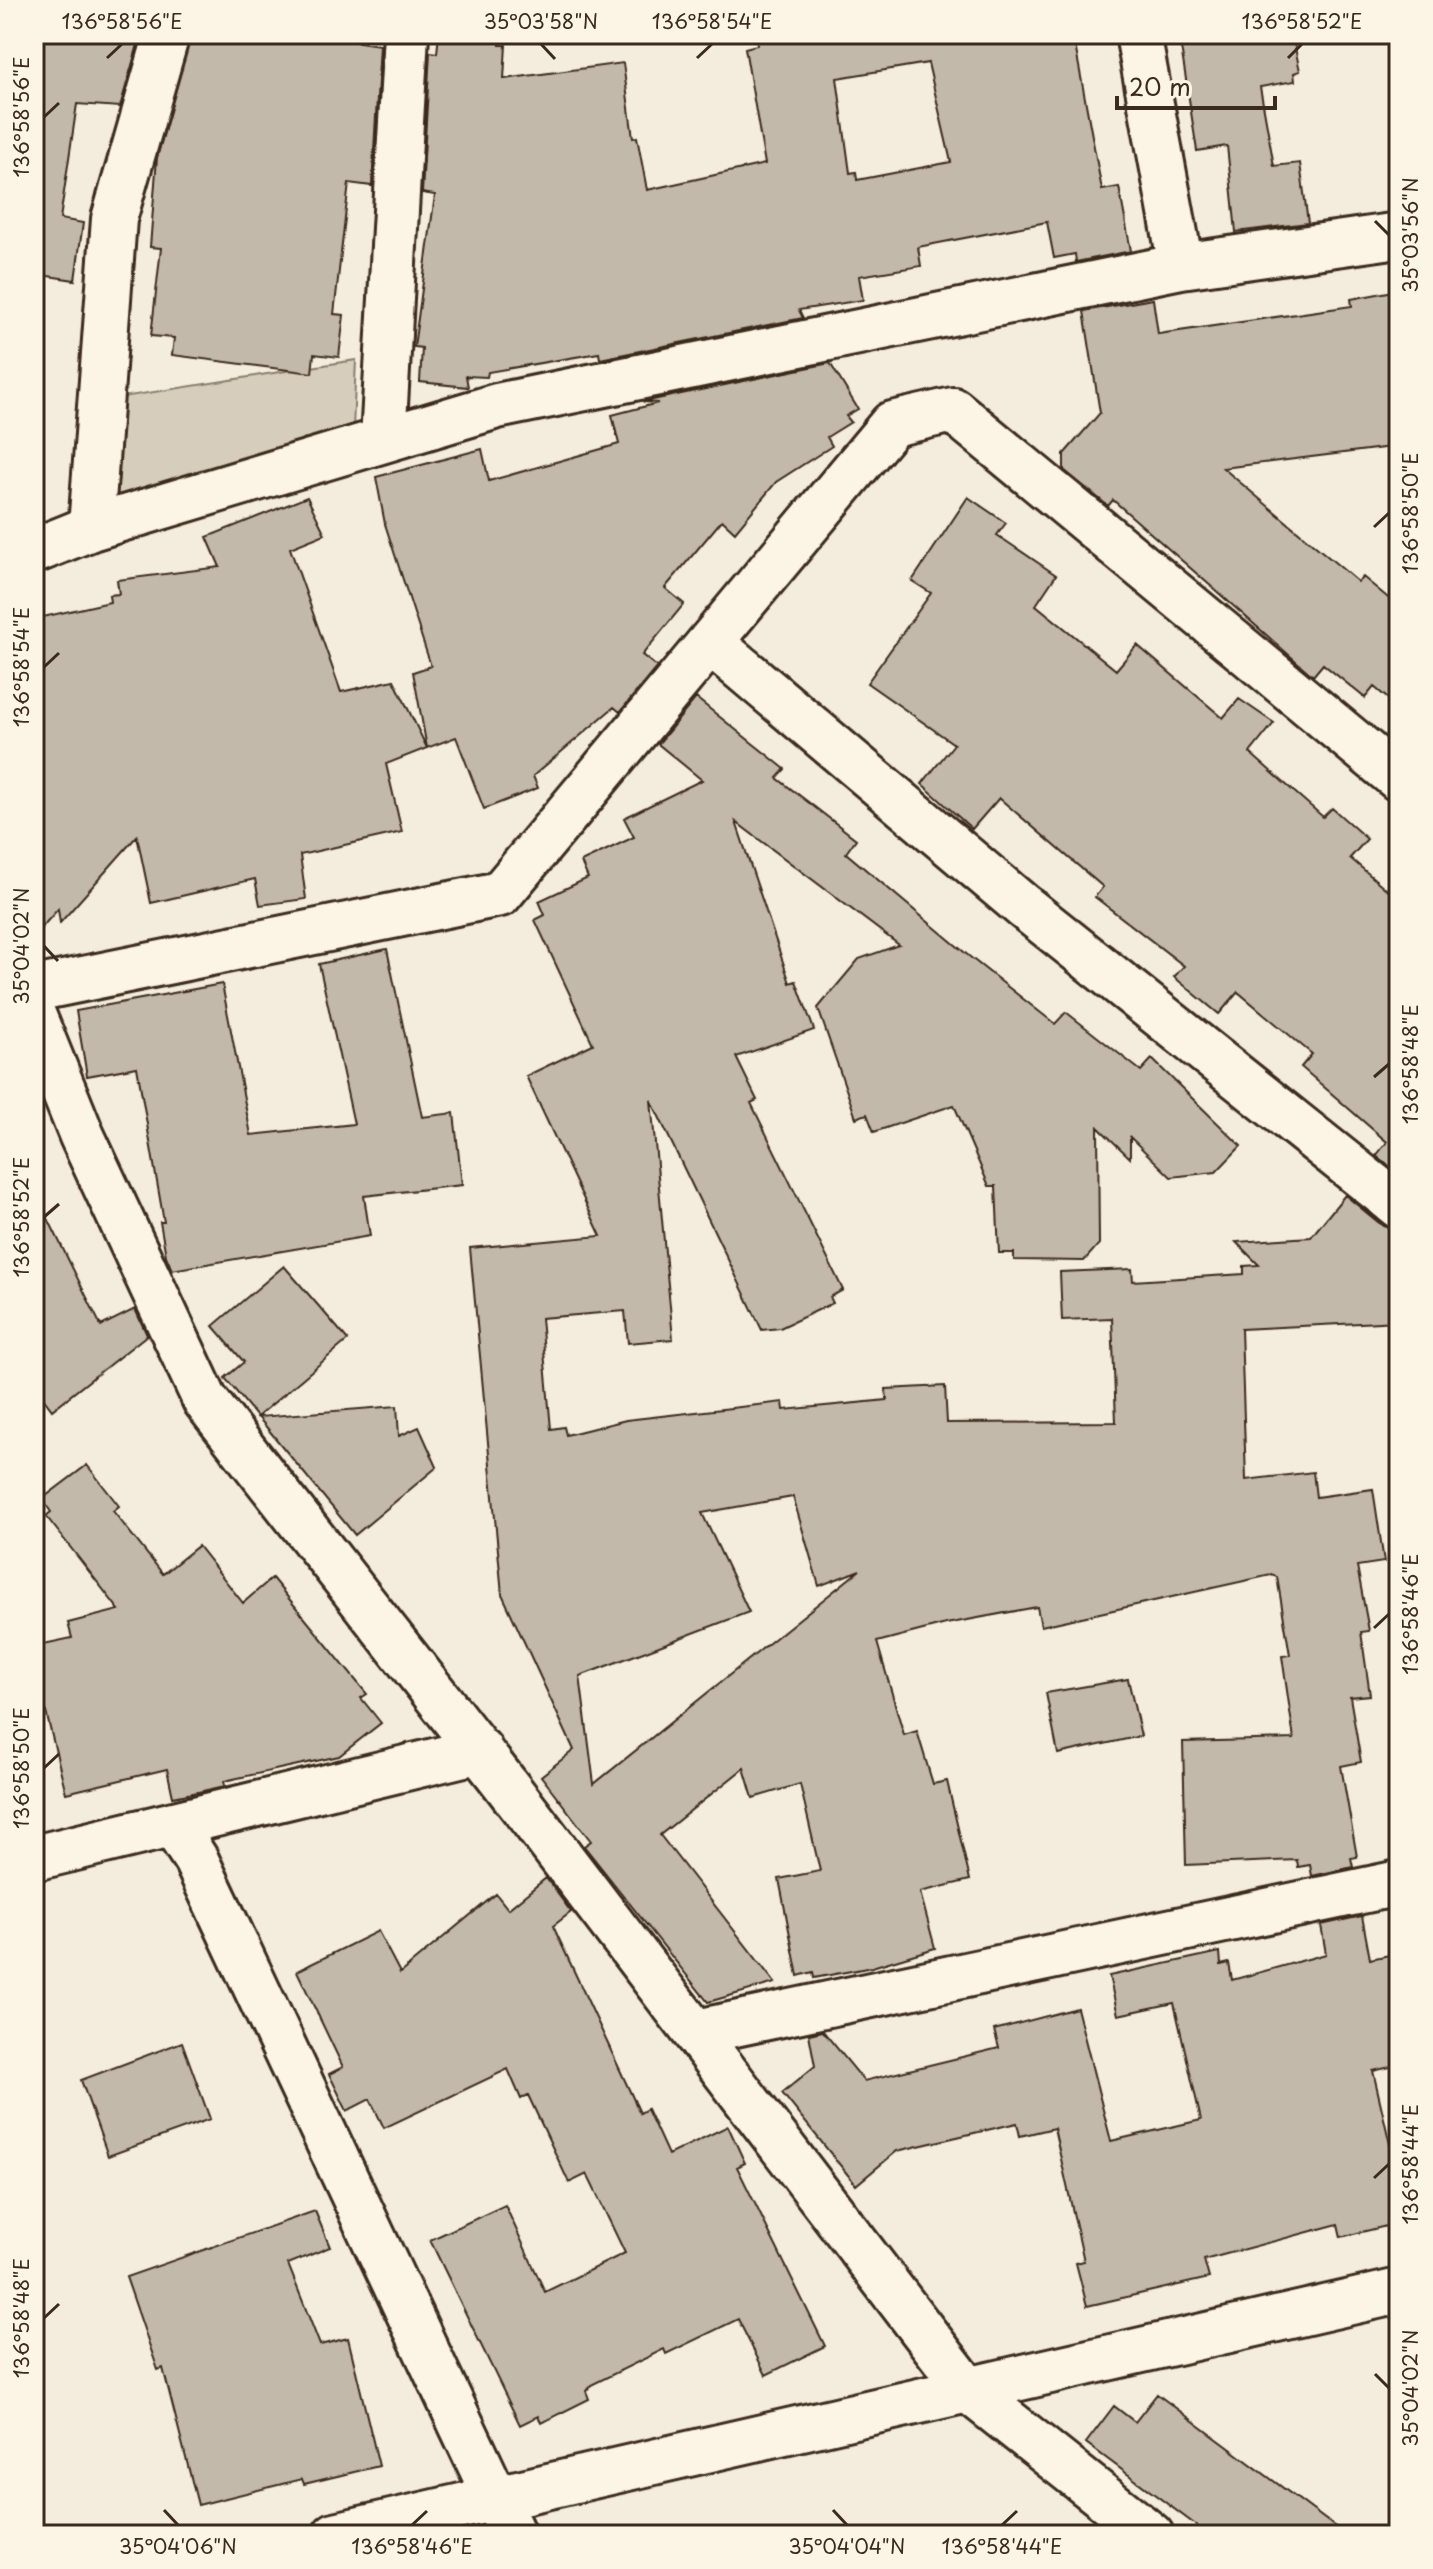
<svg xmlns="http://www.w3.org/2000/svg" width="1433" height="2569" viewBox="0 0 1433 2569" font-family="'Playpen Sans',sans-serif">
	<rect width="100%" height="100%" fill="#f4eddd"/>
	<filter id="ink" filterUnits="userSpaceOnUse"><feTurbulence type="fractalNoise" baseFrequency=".0125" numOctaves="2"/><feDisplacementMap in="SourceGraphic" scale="16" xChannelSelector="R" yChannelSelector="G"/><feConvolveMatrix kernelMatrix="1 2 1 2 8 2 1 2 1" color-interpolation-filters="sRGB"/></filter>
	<g filter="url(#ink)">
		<path fill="#d6cdbd" stroke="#887c6e" stroke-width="2" d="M356 360 353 429 108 503 122 397Z"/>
		<path fill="#c3b9aa" stroke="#3b2a1e" stroke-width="2" fill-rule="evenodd" d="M34 34H141L120 107 77 104 60 219 83 223 75 280 34 274Z
			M191 34H305L380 45 372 186 349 183 334 314 344 315 339 357 314 354 312 373 172 355 174 338 151 336 161 248 150 247 157 158Z
			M439 34H501L500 45H506L504 79 623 63 633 138 637 137 647 190 765 164 745 48 757 45V41L795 34H1073L1102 190 1119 187 1131 251 1076 262 1075 254 1054 258 1047 222 918 247 921 266 859 276 863 300 799 310 803 318 600 359 599 353 488 372 487 377 466 376 468 387 420 382 422 348 414 347 435 195 422 193 430 52 437 53ZM928 63 951 162 857 180 856 172 850 173 837 78Z
			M1179 34H1292L1300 71 1294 73 1295 81 1260 87 1274 166 1300 163 1308 223 1236 232 1227 146 1197 151Z
			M1399 290V446L1223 468 1358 582 1363 577 1399 607V708L1374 687 1365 698 1323 664 1313 676 1113 500 1108 506 1064 470V454L1100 413 1084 311 1153 299 1158 334 1352 306 1351 299Z
			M830 363 858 409 846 416 851 422 827 437 832 446 776 482 735 532 722 520 665 588 684 604 642 655 657 667 620 712 614 707 533 776 538 788 484 809 456 737 427 748 413 672 431 666 385 524 376 477 482 449 489 481 619 444 612 415 658 403 643 402Z
			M307 497 325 534 290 548 341 692 394 680 427 748 386 764 402 832 300 855 306 899 260 905 255 879 151 903 137 836 60 923 58 909 34 936V619L110 602 109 595 119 594 117 580 220 567 207 537Z
			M968 497 1006 523 997 535 1056 575 1036 605 1116 670 1137 645 1223 718 1239 699 1274 723 1250 753 1323 817 1332 808 1367 839 1350 858 1399 900V1152L1395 1149 1396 1171 1376 1156 1387 1142 1301 1067 1312 1054 1238 992 1219 1014 1174 977 1184 966 1095 897 1103 887 999 798 972 829 922 784 954 744 867 683 931 593 912 581Z
			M696 698 785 769 777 778 856 839 846 853 970 957 1055 1024 1066 1012 1141 1071 1152 1059 1241 1146 1216 1172 1171 1177 1130 1137V1158L1098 1127 1099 1244 1084 1261 1014 1260V1253H999L996 1186H989L954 1105 874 1132 867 1114 856 1118 818 1008 859 959 899 945 736 822 790 983 796 981 814 1030 736 1057 757 1100 751 1103 843 1290 830 1297 833 1303 780 1328 762 1330 651 1100 673 1339 628 1343 625 1311 541 1318 551 1429 564 1427 566 1435 626 1420 783 1402 784 1410 887 1400 886 1389 945 1386 947 1423 1116 1422 1112 1318 1062 1320 1060 1272 1132 1269 1133 1281 1244 1274V1266L1259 1265 1236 1242 1311 1237 1345 1195 1383 1226 1398 1231 1399 1321 1241 1329 1246 1480 1313 1472 1316 1497 1373 1489 1384 1562 1357 1566 1369 1631 1361 1632 1370 1695 1350 1697 1361 1762 1341 1766 1357 1857 1351 1858 1353 1867 1312 1876 1310 1865 1298 1867 1297 1860 1186 1865 1183 1742 1294 1739 1282 1656 1290 1655 1277 1577 1271 1575 1041 1626 1037 1607 946 1624 877 1642 904 1735 917 1731 933 1784 947 1781 970 1880 920 1892 935 1948 872 1967 814 1978 813 1972 798 1976 779 1879 820 1871 800 1784 753 1798 744 1768 660 1835 775 1983 708 2002 584 1846 591 1841 541 1776 574 1750 502 1594 470 1248 601 1236 526 1076 593 1044 535 920 545 915 539 901 588 878 581 862 634 837 624 818 702 780 658 744ZM793 1497 819 1586 860 1570 594 1784 580 1676 749 1612 702 1513Z
			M387 949 422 1117 454 1113 462 1185 364 1196 370 1236 172 1270 166 1256 160 1222H164L137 1067 87 1076 76 1011 222 984 251 1135 354 1124 319 964Z
			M34 1190 101 1326 135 1309 147 1335 52 1410 34 1386Z
			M284 1266 348 1340 257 1417 225 1378 244 1362 213 1326Z
			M397 1406 399 1436 419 1427 437 1467 355 1535 258 1417Z
			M87 1465 119 1506 113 1511 163 1574 198 1546 243 1603 272 1578 367 1694 361 1698 381 1723 339 1756 224 1781 225 1786 198 1792 173 1797 167 1769 66 1793 45 1708 34 1711V1646L72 1638 68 1623 119 1610 46 1516 51 1512 42 1499Z
			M1128 1679 1141 1736 1058 1754 1046 1693Z
			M546 1878 571 1912 553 1926 640 2113 647 2109 668 2155 728 2126 745 2163 737 2167 825 2346 766 2375 738 2319 666 2354 664 2349 591 2385 586 2391 589 2399 541 2423 538 2416 520 2425 430 2240 505 2205 545 2292 625 2253 587 2174 569 2183 528 2095 521 2099 508 2069 384 2128 370 2099 347 2111 329 2074 343 2067 297 1971 378 1931 400 1973 496 1894 508 1909Z
			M1362 1916 1370 1959 1399 1953V2065L1373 2071 1399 2183V2223L1341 2237 1338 2224 1204 2260 1209 2278 1087 2306 1076 2263 1084 2261 1054 2128 1020 2136 1017 2123 897 2151 856 2185 782 2093 815 2066 809 2034 823 2031 864 2081 999 2048 994 2030 1077 2008 1111 2141 1201 2120 1174 2003 1118 2015 1109 1976 1220 1952 1221 1965 1229 1963 1232 1980 1326 1954 1321 1925Z
			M182 2042 210 2119 108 2156 81 2080Z
			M315 2211 330 2247 288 2264 320 2345 348 2338 379 2466 304 2484 302 2479 198 2505 163 2368 158 2370 126 2277Z
			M1157 2394 1346 2535H1209L1086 2443 1114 2406 1135 2422Z"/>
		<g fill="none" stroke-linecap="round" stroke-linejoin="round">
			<defs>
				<path id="minor" d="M1138 34 1181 266
					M383 440 406 34
					M91 528 114 219 167 34
					M34 551 91 528 497 406 1181 266 1399 235
					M710 642 1023 906 1399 1206
					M34 989 500 894 892 424 953 410 1399 779
					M34 1017 82 1136 205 1400 503 1781 968 2390 1151 2535
					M173 1824 196 1860 513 2535
					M34 1858 480 1750
					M697 2032 1399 1883"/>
				<path id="tertiary" d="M335 2535 1399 2291"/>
			</defs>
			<use href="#minor" stroke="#3b2a1e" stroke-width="50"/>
			<use href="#tertiary" stroke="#3b2a1e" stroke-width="50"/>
			<use href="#minor" stroke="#fcf5e5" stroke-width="44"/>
			<use href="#tertiary" stroke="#fcf5e5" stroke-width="44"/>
		</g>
	</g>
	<path fill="none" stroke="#3b2a1e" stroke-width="3" d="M541 44 555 59M107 58 122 44M697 58 712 44M1288 58 1302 44M44 117 59 103M1375 221 1389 235M1374 527 1389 513M44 667 59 653M44 946 58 961M1374 1077 1389 1064M44 1217 59 1204M1374 1628 1389 1614M44 1768 59 1754M1374 2178 1389 2164M44 2318 59 2304M1375 2374 1389 2388M164 2510 178 2525M833 2510 847 2525M412 2525 427 2511M1002 2525 1017 2511"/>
	<rect width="1433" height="2569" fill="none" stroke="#fcf5e5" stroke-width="88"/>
	<path d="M1117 96v12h158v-12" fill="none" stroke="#3b2a1e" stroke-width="4"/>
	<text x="1129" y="96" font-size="24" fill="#3b2a1e" stroke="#fcf5e5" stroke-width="6" paint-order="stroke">20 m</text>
	<rect x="44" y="44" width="1345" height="2481" fill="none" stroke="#3b2a1e" stroke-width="3"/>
	<g font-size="20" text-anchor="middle" fill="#3b2a1e">
		<text x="122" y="29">136°58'56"E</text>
		<text x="541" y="29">35°03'58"N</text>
		<text x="712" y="29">136°58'54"E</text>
		<text x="1302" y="29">136°58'52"E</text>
		<text transform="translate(22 117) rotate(-90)" y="7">136°58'56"E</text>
		<text transform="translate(1411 235) rotate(-90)" y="7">35°03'56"N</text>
		<text transform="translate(1411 513) rotate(-90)" y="7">136°58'50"E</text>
		<text transform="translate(22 667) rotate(-90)" y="7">136°58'54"E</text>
		<text transform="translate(22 946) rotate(-90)" y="7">35°04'02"N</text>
		<text transform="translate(1411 1064) rotate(-90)" y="7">136°58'48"E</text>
		<text transform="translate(22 1217) rotate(-90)" y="7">136°58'52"E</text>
		<text transform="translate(1411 1614) rotate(-90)" y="7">136°58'46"E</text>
		<text transform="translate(22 1768) rotate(-90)" y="7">136°58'50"E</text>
		<text transform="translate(1411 2164) rotate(-90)" y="7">136°58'44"E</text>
		<text transform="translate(22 2318) rotate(-90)" y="7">136°58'48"E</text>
		<text transform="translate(1411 2388) rotate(-90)" y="7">35°04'02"N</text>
		<text x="178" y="2554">35°04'06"N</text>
		<text x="412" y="2554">136°58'46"E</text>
		<text x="847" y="2554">35°04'04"N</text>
		<text x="1002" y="2554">136°58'44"E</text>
	</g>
</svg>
